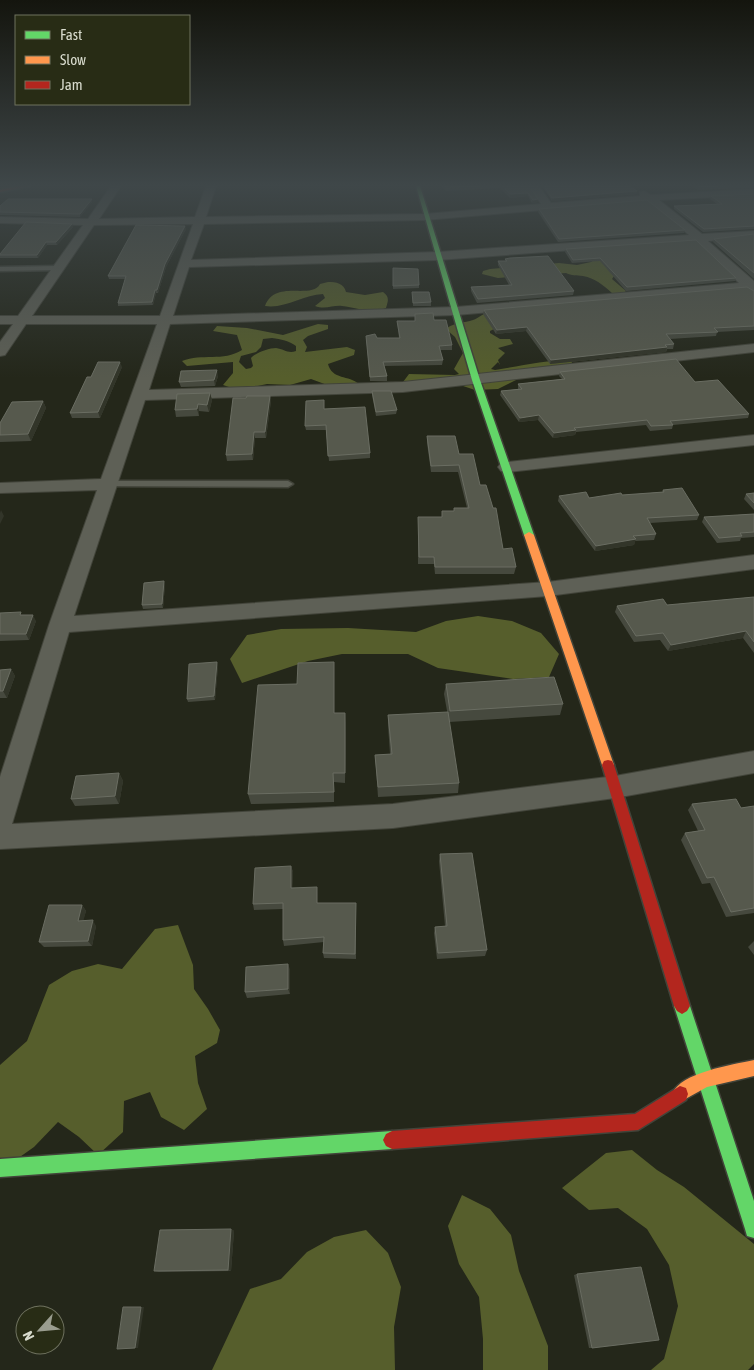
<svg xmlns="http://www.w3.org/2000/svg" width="754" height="1370" viewBox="0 0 754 1370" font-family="'Asap Condensed',sans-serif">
	<rect width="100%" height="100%" fill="#24271a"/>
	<path fill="#565e2c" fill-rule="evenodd" d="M600 256 614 276 612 279 626 291 622 294 612 293C603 285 595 278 583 276 576 275 572 276 566 273L498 278 482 274 483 271 490 269 559 263 577 265 591 262Z
		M328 282C336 282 344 283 346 292L365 295 383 292C390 297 388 301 386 308 371 314 358 308 342 306 333 305 325 310 315 306L325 298 323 294C303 295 285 309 265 306 275 279 312 300 320 284Z
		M488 313 496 328 490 331V333L500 339H510L513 344 498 348 505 353 498 360 500 365 498 362 491 369 495 370C521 366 545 360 571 360L572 363 570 365 524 376 498 389 475 390 460 385 403 382 409 374 455 375 459 374 454 369 463 353 455 337 447 330V328C456 322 464 323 473 320 479 318 481 314 488 313Z
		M318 324 328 325V329L308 336 303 340 307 347 305 352 347 347 355 350 354 355 328 364C332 380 349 375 359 384L330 386 311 379 290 385 267 384 243 389 232 388 223 385 233 373V362L187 366 182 361C202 353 223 362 242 350L237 335 213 331 217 326 247 328 283 335ZM272 338C281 339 289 341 296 346V351C288 354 284 349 276 348 269 348 255 353 251 358L253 366 251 368 246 369 239 362 241 356 256 352 261 347 263 339Z
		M478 616 512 621 541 633 559 654 549 677 513 679 438 668 408 654H342L308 661 242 683 230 659 247 635 281 629 348 628 416 632 446 621Z
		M178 925 193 965 194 989 208 1009 220 1030 217 1043 195 1056 198 1083 207 1109 184 1130 161 1117 150 1092 124 1101 123 1132 98 1155 79 1137 58 1122 34 1147 0 1171V1065L27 1041 49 985 72 971 98 964 122 969 155 929Z
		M632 1150 657 1170 684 1187 754 1244V1364L748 1370H651L664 1359 678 1306 669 1265 647 1229 618 1208 589 1210 562 1188 606 1153Z
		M462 1195 490 1209 511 1235 519 1271 548 1346V1370H483V1339L479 1297 459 1264 448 1226Z
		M366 1230 388 1253 401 1287 394 1327 395 1370H212L250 1289 281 1279 307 1252 334 1237Z"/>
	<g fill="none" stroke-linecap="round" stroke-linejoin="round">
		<defs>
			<path id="lane" d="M0 267 57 266 60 268 57 270 0 271Z
				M108 481H288L293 484 288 487 105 486 103 484Z"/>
			<path id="street" d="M111 186H121L99 219 195 217 206 186H216L206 217 425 214 541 204 529 186H539L551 203 640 196V192L644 191 651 195 754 189V195L659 200 702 234 754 231V237L708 241 754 281V294L746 289 456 315 170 324 149 390 403 382 754 344V352L403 392 145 400 74 616 548 582 754 555V569L548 596 69 632 12 824 393 804 615 776 754 751V773L615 798 393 828 0 849V777L49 625 97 490 0 493V483L101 479 157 324H26L5 355 0 356V342L13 324H0V316H18L83 225 0 223V217L88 219ZM647 201 689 235 438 252 191 260 204 224 425 220ZM193 224 160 316H32L94 225ZM696 241 739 283 456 307 173 316 189 267 438 260Z
				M754 435V445L507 472 501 471 498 467 501 463 507 462Z"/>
			<path id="fast" d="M416 186H420L480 380 534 535 532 537H526L524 535 472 380Z
				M682 998 687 1001 690 1006 754 1201V1238L747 1236 745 1229 674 1006 677 1001Z
				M392 1131 398 1134 401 1140 398 1146 392 1149 0 1177V1159Z"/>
			<path id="slow" d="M529 532 534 535 614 765 612 769 608 770 604 769 602 765 524 535Z
				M754 1060V1076L707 1087 680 1102 674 1100 672 1094C681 1072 732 1065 754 1060Z"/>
			<path id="jam" d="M18 186H30L0 192V190Z
				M608 760 612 761 614 765 690 1006 687 1011 682 1014 677 1011 674 1006 602 765 604 761Z
				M680 1086 686 1088 688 1094 686 1100 638 1130 392 1149 386 1146 383 1140 386 1134 392 1131 635 1114Z"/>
		</defs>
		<use href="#lane" stroke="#42443a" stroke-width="3"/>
		<use href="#street" stroke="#42443a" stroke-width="2"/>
		<use href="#fast" stroke="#42443a" stroke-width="3"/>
		<use href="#slow" stroke="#42443a" stroke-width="3"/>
		<use href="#jam" stroke="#42443a" stroke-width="3"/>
		<use href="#lane" fill="#5e6056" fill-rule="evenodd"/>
		<use href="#street" fill="#5e6056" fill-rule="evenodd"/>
		<use href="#fast" fill="#63d668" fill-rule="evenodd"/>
		<use href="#slow" fill="#ff974d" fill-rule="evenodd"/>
		<use href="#jam" fill="#b3261e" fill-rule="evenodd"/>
	</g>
	<path fill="#46493e" d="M442 186H530L538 202 532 203 528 196 510 198 500 188 446 191Z
		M542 186H630L637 194 552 201Z
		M692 186H754V188L698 190Z
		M754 194V229L703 232 674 209V206L717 204 710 199 711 196Z
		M92 199V202L80 217 0 215V206Z
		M539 209 685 230 684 233 558 242 538 212Z
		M72 224 73 227 57 245H47L38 258H0V254Z
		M186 229 166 267 158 293H156L153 305 118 306V303L125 279H109L108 276Z
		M754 234V279L713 242 714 239Z
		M566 249 736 278 735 281 626 291 600 261 572 263 565 252Z
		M505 259 574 291 573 295 477 303 471 291V287L509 285 498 265V261H505Z
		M393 268 419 285V288L393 289Z
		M754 291V330L717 332 716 336 670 339 674 344 673 349H667L666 352 550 364 526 331 496 334 483 314 484 310Z
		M412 292 431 302V306H413Z
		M415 314 434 320 452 345V350H440L443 360 442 365 384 366 387 376V381H370L366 336 377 338H399L397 321H415Z
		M122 367 100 418H72L70 413 91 377Z
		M560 372 695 382 749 414 748 418 673 425 672 429 650 431 646 425 576 432 575 435 553 438 538 420 519 422 500 395 501 391 518 389V384L562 379 559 376Z
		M218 376 215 386 181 387 179 382Z
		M372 391 397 410 396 414 376 416 372 395Z
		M210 393 212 400 209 412 199 411V416L176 417 175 410Z
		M270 396 271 401 266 438H255L253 460 227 461 226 455 246 398Z
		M43 401 46 408 31 441 0 442V423Z
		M324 409 370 453V458L329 461 326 430H306L305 426Z
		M427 436 459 454 480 485 503 549 516 567 514 574H435L434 564H418V517H442V511H454V508H467L458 472H431L427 443Z
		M663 490 699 515 697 520 650 523 656 534 654 540 635 541 634 545 595 551 558 501 559 496 589 498 662 492Z
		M754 493V510L744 499 746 494Z
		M754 514V537L741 538 740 541 717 543 702 522 704 517Z
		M165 585 163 608 143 609 142 605Z
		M754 597V653L743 638 668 651 660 640 634 642 615 612 617 606 667 605Z
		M0 613 22 615 36 621 29 640 0 641Z
		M334 662V713L346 723 345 783 334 782V802L251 804 248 794Z
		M218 666 215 700 188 702 187 699Z
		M11 669 15 676 7 698H0V670Z
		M446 684 563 704 560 715 449 722 444 694Z
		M388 715 459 783 458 793 378 797 375 755 390 754 388 725Z
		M119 773 123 781 119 804 75 806 71 799Z
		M692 804 741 808 754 806V913L726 917 710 883 702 884 681 840 685 833 698 831 688 810Z
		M440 854 487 950 485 956 437 959 434 933 435 927 445 926 439 861Z
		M291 866 293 872 292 888 317 892V903H356V959L324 958 323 953 324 942 284 946 283 940V909L254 910 253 904Z
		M82 905 86 911 83 920 96 926 92 946 44 947 39 942Z
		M754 941V955L748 947Z
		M290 969V994L247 998 245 992Z
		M231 1229 234 1231 231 1271 159 1272 154 1271Z
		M577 1274 592 1348H589L574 1275Z"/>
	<path fill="#323529" d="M637 191V194L552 201V198Z
		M528 193V196L510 198V194Z
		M92 199V202L80 217V214Z
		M538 199V202L532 203 533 200Z
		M72 224 73 227 57 245 56 242Z
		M185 226 186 229 166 267 158 293 157 290 165 264Z
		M46 242 47 245 38 258 37 255Z
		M155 290 156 293 153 305 152 302Z
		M527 327 526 331 496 334 497 330Z
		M667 347 666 352 550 364 551 360Z
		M120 362 122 367 100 418 98 412Z
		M217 370 218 376 215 386 214 380Z
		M210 393 212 400 209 412 207 405Z
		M270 396 271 401 266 438 265 432Z
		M43 401 46 408 31 441 28 434Z
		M198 404 199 411V416L197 409Z
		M539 415 538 420 519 422 520 418Z
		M576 430 575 435 553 438 554 433Z
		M254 432 255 438 253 460 252 454Z
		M1 510 4 516 0 524V513Z
		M636 539 634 545 595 551 596 546Z
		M164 581 165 585 163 608 162 604Z
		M33 615 36 621 29 640 26 634Z
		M746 631 743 638 668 651 671 645Z
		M217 662 218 666 215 700 214 696Z
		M11 669 15 676 7 698 3 691Z
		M345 713 346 723 345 783Z
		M119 773 123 781 119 804 115 796Z
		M291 866 293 872 292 894 291 888Z
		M82 905 86 911 82 926 78 921Z
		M93 920 96 926 92 946 88 941Z
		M288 964 290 969V994L288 989Z
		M231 1229 234 1231 231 1271 228 1270Z
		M141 1307H144L138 1348H135Z"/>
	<path fill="#56594d" stroke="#6a6d62" d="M445 186H480L446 188Z
		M502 186H529L538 199 533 200 528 193 510 194Z
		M544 186H630L637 191 552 198Z
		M698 186H718L699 187Z
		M754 194V226L704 229 674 206 722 204 711 196Z
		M8 199H92L80 214 0 212V206Z
		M647 200 685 230 559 239 539 209Z
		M26 222 72 224 56 242H46L37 255H0V254Z
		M136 225 185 226 165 264 157 290H155L152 302 118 303 126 276H108Z
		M754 234V273L714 239Z
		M696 240 736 278 627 287 600 258 573 260 566 249Z
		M548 256 574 291 478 299 471 287 512 285 498 261H507L505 259 510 258Z
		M393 268 418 269 419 285 393 286Z
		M747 287 754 291V326L714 328 718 332 666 334 674 344 665 345 667 347 551 360 527 327 497 330 484 310Z
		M412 292H429L431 302 413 303Z
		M433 313 434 320H446L452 345 439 346 443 360 383 362 387 376 370 377 366 336 375 334 377 338H400L397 321H415V314Z
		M676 359 695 382 718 380 749 414 670 421 673 425 651 426 647 420 574 428 576 430 554 433 539 415 520 418 501 391 522 389 518 384 565 379 560 372Z
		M98 362H120L98 412 70 413 87 377H91Z
		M217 370 214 380 179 382 181 371Z
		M372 391H391L397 410 376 412Z
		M210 393 207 405 198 404 197 409 175 410 177 394Z
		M247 396H270L265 432H254L252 454 226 455 233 398H246Z
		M324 400V409L365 407 370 453 328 456 326 425 305 426 306 401Z
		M43 401 28 434 0 435V423L12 402Z
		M427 436H455L459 454H473L480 485H486L493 508H496L503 549 512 548 516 567H435L434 557H419L418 517H442V511H454V508H469L459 465 431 466Z
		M682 488 699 515 647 518 656 534 633 536 636 539 596 546 559 496 586 492 589 498 621 493 622 495 664 492 663 490Z
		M754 493V503L746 494Z
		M754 514V532L740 533 742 536 719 538 704 517Z
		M164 581 162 604 142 605 144 583Z
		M754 597V642L746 631 671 645 663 633 636 636 617 606 663 599 667 605Z
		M21 612 20 615H33L26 634H0V613Z
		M217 662 214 696 187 699 189 664Z
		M334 662V713H345V773H333L334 792 248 794 258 685 297 684 298 663Z
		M11 669 3 691H0V670Z
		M554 677 563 704 450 711 446 684Z
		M448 712 459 783 378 787 375 755 392 754 388 715Z
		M119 773 115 796 71 799 76 776Z
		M736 799 741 808 754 806V908L731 912 714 877 707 878 685 833 705 830 692 804Z
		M472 853 487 950 438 953 435 927 447 926 440 854Z
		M291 866V888L317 887V903H356L355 954 323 953 324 937 283 940V903L253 904 255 868Z
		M49 905H82L78 921 93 920 88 941 39 942Z
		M288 964V989L245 992 246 967Z
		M231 1229 228 1270 154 1271 160 1230Z
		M641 1267 659 1340 592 1348 577 1274Z
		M123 1307H141L135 1348 117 1349Z"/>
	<linearGradient id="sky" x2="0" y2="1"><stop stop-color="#14150e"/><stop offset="0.49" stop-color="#3f4749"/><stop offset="1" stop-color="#3f4749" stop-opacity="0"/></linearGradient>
	<rect width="754" height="378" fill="url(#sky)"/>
	<rect x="15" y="15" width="175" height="90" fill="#282c15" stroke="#6f725f"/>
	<rect x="25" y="31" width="25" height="8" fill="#63d668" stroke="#6f725f"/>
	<text x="60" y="40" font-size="15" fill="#d9dcce">Fast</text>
	<rect x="25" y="56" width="25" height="8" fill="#ff974d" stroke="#6f725f"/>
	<text x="60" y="65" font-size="15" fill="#d9dcce">Slow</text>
	<rect x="25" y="81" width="25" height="8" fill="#b3261e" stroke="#6f725f"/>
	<text x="60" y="90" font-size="15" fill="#d9dcce">Jam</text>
	<g transform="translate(40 1330) rotate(243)"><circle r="24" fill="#282c15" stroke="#6f725f"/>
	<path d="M0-4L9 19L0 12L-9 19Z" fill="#9a9d8f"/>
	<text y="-8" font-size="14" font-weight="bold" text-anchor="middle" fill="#d9dcce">N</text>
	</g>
</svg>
